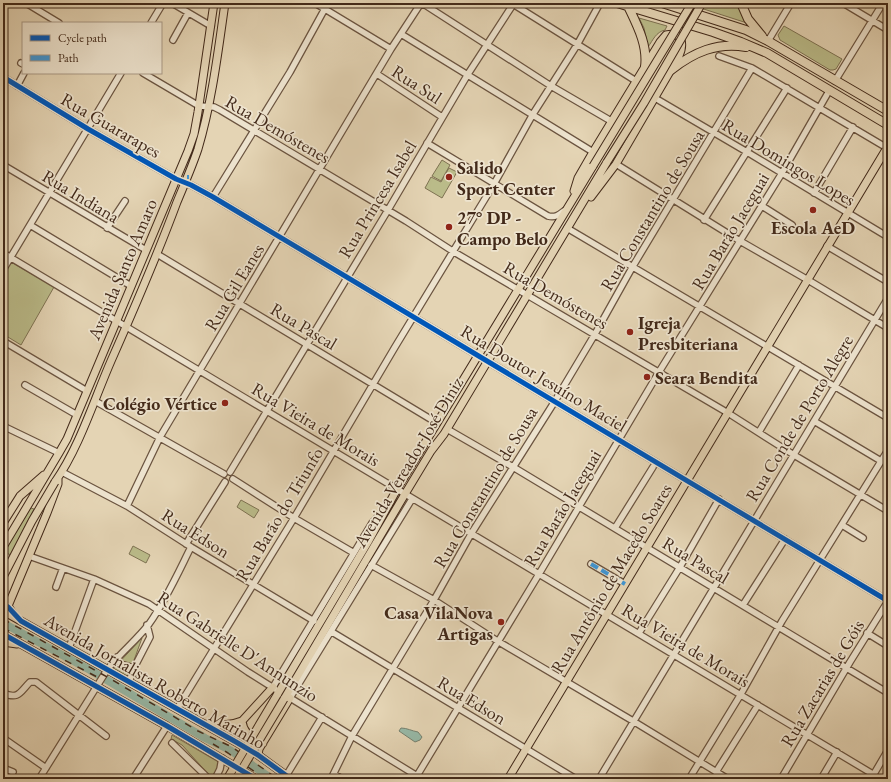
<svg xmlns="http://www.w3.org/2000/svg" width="891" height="782" viewBox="0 0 891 782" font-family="'EB Garamond',serif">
	<rect width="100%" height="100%" fill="#e4d4b4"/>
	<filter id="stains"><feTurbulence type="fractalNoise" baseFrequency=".005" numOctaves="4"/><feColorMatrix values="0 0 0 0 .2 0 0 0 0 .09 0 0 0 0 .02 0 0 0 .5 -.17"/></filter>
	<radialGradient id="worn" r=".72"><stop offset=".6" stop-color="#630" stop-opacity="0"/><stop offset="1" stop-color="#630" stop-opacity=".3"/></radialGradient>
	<path fill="#babb89" stroke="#7e7252" d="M685 3H700L708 7 717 5 718 3H737L747 23Z
		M639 18 667 26 665 30C656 32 653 40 648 47L644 28Z
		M784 26 842 59 836 69 833 70H830L780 40 778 35Z
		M442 160 450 165 441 181 432 176Z
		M449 168 457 172 442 198 425 188 431 177 441 182Z
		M11 262 54 287 21 345 3 334V276Z
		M241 500 259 510 254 518 237 507Z
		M28 507 34 509 11 555 4 552Z
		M133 546 150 555 146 563 129 554Z
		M142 638 128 677 113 669Z
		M172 735 220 763 215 777 210 776 182 745 171 739Z"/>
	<path fill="#97b9a7" stroke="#75806f" d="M401 728C407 728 412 731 418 732L422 737 420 740 415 742 399 731Z"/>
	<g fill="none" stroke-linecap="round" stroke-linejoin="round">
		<path stroke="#97b9a7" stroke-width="8" d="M3 623 90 670 205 738 230 750 272 779"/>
		<defs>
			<path id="minor" d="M26 3 59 23
				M172 3 211 26
				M315 3 391 49
				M422 3 551 86 611 121
				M843 3 888 30
				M513 4 636 81
				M151 23 163 3
				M401 34 593 152
				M173 40 188 13
				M768 41 791 3
				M719 56 752 68 882 145
				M21 63 23 64
				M143 73 199 106 214 107 220 110 406 221 454 252 728 413 794 455 888 511
				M377 74 442 117
				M3 77 88 129 176 179 191 185 213 197 888 601
				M835 81 883 3
				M17 86 24 73
				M655 98 747 152 888 237
				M427 143 548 216C555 218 559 215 564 211
				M616 164 740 241 808 280 888 328
				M3 165 146 250
				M814 193 853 127
				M213 197 290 72 328 3
				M762 206 792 225
				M704 220 787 88
				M30 225 131 286
				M107 228 125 201
				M567 228 888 418
				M827 246 888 282
				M3 253 881 779
				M157 254 437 423
				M3 270 121 73
				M3 341 87 391
				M25 385 77 415
				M95 401 224 474
				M814 421 881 461
				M3 426 59 453
				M447 429 513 467 888 693
				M759 432 799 365
				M3 464 4 462
				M62 472 127 506 191 547 314 621
				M230 472 388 210 468 74 514 3
				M233 479 294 518 354 553
				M127 506 160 437 391 49 421 3
				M842 525 863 538
				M615 528 653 467
				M186 544 225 482
				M29 556 94 579 149 604 248 672 275 689
				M591 564 625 584
				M371 565 434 600 499 642 633 721 728 779
				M56 587 63 568
				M743 605 785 539
				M332 632 576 779
				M639 633 680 567 719 499
				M867 633 888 646
				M69 648 94 579
				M117 657 121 664 134 668
				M129 682 134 668 150 637 147 625
				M273 687 372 523 384 510
				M3 693C19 700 20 692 30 682H36L106 736
				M287 696 422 779
				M290 698 412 499
				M177 709 294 518 395 347 494 184 533 114 577 45 600 3
				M3 738 46 768
				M172 743 209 779
				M3 768 13 772
				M716 772 758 705
				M334 774 342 779
				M286 776 322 717
				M39 779 107 670C120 653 137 640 149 624 166 600 178 573 191 547
				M133 779 167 726
				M215 779 220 769 222 758
				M331 779 352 736 434 600 471 534 555 401 595 334 633 266 752 68
				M415 779 539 574 659 372 782 173 829 91
				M599 779 888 298
				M689 779 741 694 782 621 888 450
				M781 779 850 662 888 601
				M821 779 837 752
				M871 779 888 750"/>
			<path id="major" d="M574 191 578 178 593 152 660 42 666 35C683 31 684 44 679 56L616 164 591 197
				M55 482C79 448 94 400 111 361 134 309 157 256 177 202 184 185 192 167 198 149 212 102 218 52 225 3
				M3 523 20 496 44 475
				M3 547 59 453 67 439 188 151 194 134 198 112 214 3
				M3 611 236 742 258 755 291 779
				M13 614 8 606 47 513 58 484V478
				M3 634 167 726 256 779
				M3 642 17 644
				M277 695 368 542 397 489 593 166
				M284 699 405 494 431 451 444 434 607 162
				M242 721C243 732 251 737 259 743H263
				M207 724C219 725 230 726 242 721L273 687
				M258 755 259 749 290 698
				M508 779 888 146"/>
			<path id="highway" d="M617 3 713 32 741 42 767 53 888 125
				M662 3 746 30 768 41 888 111
				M741 3 748 19 762 36
				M628 6C637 25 648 45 645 67
				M671 70C694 52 717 42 746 47"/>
		</defs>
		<use href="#minor" stroke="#6b5440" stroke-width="8"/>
		<use href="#major" stroke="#432a1a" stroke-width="9"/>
		<use href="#highway" stroke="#432a1a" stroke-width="10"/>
		<use href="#minor" stroke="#ede3ce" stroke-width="5.5"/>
		<use href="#major" stroke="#e4d4b4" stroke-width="7"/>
		<use href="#highway" stroke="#e4d4b4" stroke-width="8"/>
		<path stroke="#432a1a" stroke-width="1.5" stroke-dasharray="7 7" stroke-linecap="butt" d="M3 619 109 678 198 731 232 747 278 779
			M3 628 99 678
			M213 744 228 753 265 779"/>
		<defs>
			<path id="major-bridge" d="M607 162 644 103 702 3
				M593 166 692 3
				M3 577 32 521 55 482
				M227 779 277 695
				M236 779 284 699"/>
		</defs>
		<use href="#major-bridge" stroke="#432a1a" stroke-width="9" stroke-linecap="butt"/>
		<use href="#major-bridge" stroke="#e4d4b4" stroke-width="7"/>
		<path stroke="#4096d4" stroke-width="4" stroke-dasharray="8 4" stroke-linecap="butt" d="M187 177H189
			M591 564 625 584"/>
		<defs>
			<path id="cycleway" d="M3 77 88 129 176 179 191 185 213 197 888 601
				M8 607 21 621 236 742 258 755 291 779
				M3 634 167 726 256 779"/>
		</defs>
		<use href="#cycleway" stroke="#ede3ce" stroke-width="8"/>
		<use href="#cycleway" stroke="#0057b8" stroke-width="5"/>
	</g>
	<g fill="#8f2418" stroke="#ede3ce" stroke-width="1.5">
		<circle cx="449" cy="177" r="4"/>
		<circle cx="813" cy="210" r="4"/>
		<circle cx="449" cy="227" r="4"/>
		<circle cx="630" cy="332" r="4"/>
		<circle cx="647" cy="377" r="4"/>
		<circle cx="225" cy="403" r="4"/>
		<circle cx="501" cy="622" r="4"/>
	</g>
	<g text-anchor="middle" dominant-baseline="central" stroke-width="3.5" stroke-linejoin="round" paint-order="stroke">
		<g font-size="18" fill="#432a1a" stroke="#ede3ce">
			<text transform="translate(417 84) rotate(33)">Rua Sul</text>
			<text transform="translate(111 125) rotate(30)">Rua Guararapes</text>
			<text transform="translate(278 129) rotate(30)">Rua Demóstenes</text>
			<text transform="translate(789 162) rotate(31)">Rua Domingos Lopes</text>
			<text transform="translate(81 196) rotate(31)">Rua Indiana</text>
			<text transform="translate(377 199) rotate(-59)">Rua Princesa Isabel</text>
			<text transform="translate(652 210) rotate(-59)">Rua Constantino de Sousa</text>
			<text transform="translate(730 231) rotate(-59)">Rua Barão Jaceguai</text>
			<text transform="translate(122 269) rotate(-67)">Avenida Santo Amaro</text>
			<text transform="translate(234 287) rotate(-59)">Rua Gil Eanes</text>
			<text transform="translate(556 295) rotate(30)">Rua Demóstenes</text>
			<text transform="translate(304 326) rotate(31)">Rua Pascal</text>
			<text transform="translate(544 378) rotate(31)">Rua Doutor Jesuíno Maciel</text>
			<text transform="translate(799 418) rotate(-59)">Rua Conde de Porto Alegre</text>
			<text transform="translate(316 424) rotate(31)">Rua Vieira de Morais</text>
			<text transform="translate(408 462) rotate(-59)">Avenida Vereador José Diniz</text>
			<text transform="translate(485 487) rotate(-59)">Rua Constantino de Sousa</text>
			<text transform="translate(562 508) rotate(-59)">Rua Barão Jaceguai</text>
			<text transform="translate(279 514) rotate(-59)">Rua Barão do Triunfo</text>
			<text transform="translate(196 533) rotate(32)">Rua Edson</text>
			<text transform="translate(696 560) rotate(31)">Rua Pascal</text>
			<text transform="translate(611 578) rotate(-59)">Rua Antônio de Macedo Soares</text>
			<text transform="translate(686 645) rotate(31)">Rua Vieira de Morais</text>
			<text transform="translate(238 646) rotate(33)">Rua Gabrielle D'Annunzio</text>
			<text transform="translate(155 681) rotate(30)">Avenida Jornalista Roberto Marinho</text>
			<text transform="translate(822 683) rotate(-59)">Rua Zacarias de Góis</text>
			<text transform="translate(472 700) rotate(31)">Rua Edson</text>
		</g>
		<g font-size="18" font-weight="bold" fill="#432a1a" stroke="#ede3ce" text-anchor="start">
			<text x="457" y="167">Salido<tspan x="457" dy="21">Sport Center</tspan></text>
			<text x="457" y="217">27° DP -<tspan x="457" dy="21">Campo Belo</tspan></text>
			<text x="813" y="227" text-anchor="middle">Escola AeD</text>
			<text x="638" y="322">Igreja<tspan x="638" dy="21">Presbiteriana</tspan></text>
			<text x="655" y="377">Seara Bendita</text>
			<text x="217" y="403" text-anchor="end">Colégio Vértice</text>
			<text x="493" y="612" text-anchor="end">Casa VilaNova<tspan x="493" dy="21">Artigas</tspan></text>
		</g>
	</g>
	<rect width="891" height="782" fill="none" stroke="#e4d4b4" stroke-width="16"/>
	<rect x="4" y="4" width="883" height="774" fill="none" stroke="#432a1a" stroke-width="2"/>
	<rect x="8" y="8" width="875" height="766" fill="none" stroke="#432a1a"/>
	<rect x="22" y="22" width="140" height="52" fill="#ede3ce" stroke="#a99986"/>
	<rect x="30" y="35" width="20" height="6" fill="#0057b8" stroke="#a99986"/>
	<text x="58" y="42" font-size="12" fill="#432a1a">Cycle path</text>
	<rect x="30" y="55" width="20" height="6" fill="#4096d4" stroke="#a99986"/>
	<text x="58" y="62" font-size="12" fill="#432a1a">Path</text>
	<rect width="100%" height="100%" filter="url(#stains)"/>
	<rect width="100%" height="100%" fill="url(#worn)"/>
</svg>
